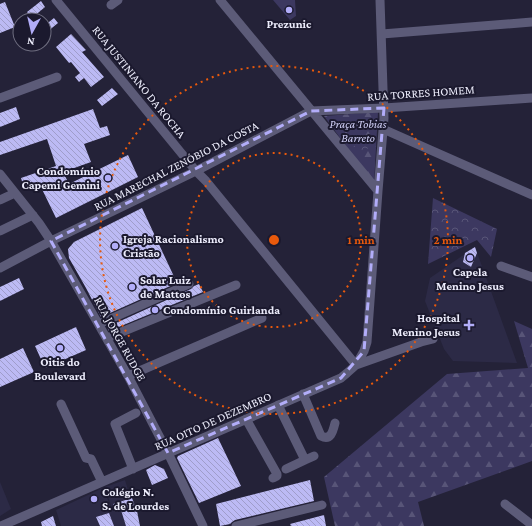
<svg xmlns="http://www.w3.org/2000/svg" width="532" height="526" viewBox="0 0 532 526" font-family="'Crimson Pro',serif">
	<defs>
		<pattern id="forest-firs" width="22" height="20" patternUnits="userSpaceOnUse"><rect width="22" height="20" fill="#3c3860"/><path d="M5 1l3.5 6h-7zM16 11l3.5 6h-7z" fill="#585578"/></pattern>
		<pattern id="park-crowns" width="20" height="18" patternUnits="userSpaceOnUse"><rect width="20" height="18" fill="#3c3860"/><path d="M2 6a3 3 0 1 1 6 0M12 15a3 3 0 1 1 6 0" fill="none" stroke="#585578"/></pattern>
		<pattern id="building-back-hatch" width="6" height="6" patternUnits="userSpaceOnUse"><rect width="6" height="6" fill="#bcbaf4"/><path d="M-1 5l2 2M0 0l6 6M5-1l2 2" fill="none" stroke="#9f9dca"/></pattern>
	</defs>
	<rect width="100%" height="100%" fill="#242238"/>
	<path fill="#2c2a46" d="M475 247 517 363 453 361 444 349 425 301 430 278Z
		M125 480 139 526H61L56 510 103 488 113 512 105 487Z
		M0 482 11 509 0 516Z"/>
	<path fill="url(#forest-firs)" d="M378 112 374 184 324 116Z
		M514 321 532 329V461L418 502 424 526H335L324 477 447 374 528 368Z"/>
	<path fill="url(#park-crowns)" d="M370 139V148L357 151 353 143Z
		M433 198 497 229 491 257 477 240 428 264Z"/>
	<path fill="#3c3860" d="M273 0H295L296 16 290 20Z"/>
	<path fill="url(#building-back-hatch)" d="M41 1 45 7 32 18 27 12Z
		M5 2 15 27 0 33V4Z
		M54 18 58 23 47 32 44 28V26Z
		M71 34 86 50 82 52 104 77 91 87 84 78 79 82 75 77 80 73 71 62 69 63 56 47Z
		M112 88 118 94 102 106 97 100Z
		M16 107 20 119 0 127V113Z
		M93 109 100 128 107 126 110 135 84 144 91 162 63 172 69 184 128 155 138 177 56 218 39 183 24 188 21 178 56 166 47 139 0 155V142Z
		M142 208 177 283 101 317 86 288 69 258 68 249 74 242Z
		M475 247 477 253 471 267 463 262 465 253Z
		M19 278 24 289 0 301V287Z
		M199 284 203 292 109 331 107 327 191 289 194 286Z
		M76 327 86 350 45 368 35 346Z
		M23 348 34 372 0 387V359Z
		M218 438 241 486 199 503 177 458 178 456Z
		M155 465 164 469 168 478 152 485 146 470Z
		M310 480 314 501 235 520 232 522 230 524 220 526 216 504Z
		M132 498 137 511 140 526H126L121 510 115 512 113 504Z
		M109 513 114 526H100L96 517Z
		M324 515 326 526H291L290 524Z
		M53 516 56 526H42L41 522Z"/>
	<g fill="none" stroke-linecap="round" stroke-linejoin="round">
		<path stroke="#5c5b78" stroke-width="9" d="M56 0 196 171 206 181 356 365
			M220 0 378 191
			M111 5 118 0
			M382 34 532 22
			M0 98 57 77
			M383 129 532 195
			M0 174 39 223 51 241 128 376 168 453 203 526
			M0 200 15 193
			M0 231 33 215
			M501 266 532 277
			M0 268 51 241 196 171 311 111 384 108 532 98
			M99 324 189 284
			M107 338 236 285
			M356 365 364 351 367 342 378 191 384 118 380 0
			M128 376 262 318
			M303 394 321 436C331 441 333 431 335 423
			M61 404 86 458 91 459 102 482
			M278 405 305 460 286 469
			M246 419 277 474V476L273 478
			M305 460 314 456
			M133 469 115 424 136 413
			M505 504 532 525
			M1 526 341 378 347 373 356 365 421 342 433 339
			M236 526 322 505"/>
	</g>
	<path fill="none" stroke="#b2adf9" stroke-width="3" stroke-dasharray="8 5" stroke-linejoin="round" d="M384 108 364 351 341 378 168 453 51 241 311 111Z"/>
	<g fill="none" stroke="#e8590c" stroke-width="2" stroke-dasharray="2 4">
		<circle cx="274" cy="240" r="87"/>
		<circle cx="274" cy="240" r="174"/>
	</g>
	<g fill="#b2adf9" stroke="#1b192e" stroke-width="1.5">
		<circle cx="289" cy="10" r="4"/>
		<circle cx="108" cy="178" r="4"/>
		<circle cx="115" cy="246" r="4"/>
		<circle cx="470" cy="258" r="4"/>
		<circle cx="132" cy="287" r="4"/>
		<circle cx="155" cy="310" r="4"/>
		<path d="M467 319h4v4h4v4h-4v4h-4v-4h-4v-4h4z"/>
		<circle cx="60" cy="348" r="4"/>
		<circle cx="94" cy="499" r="4"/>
	</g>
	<g text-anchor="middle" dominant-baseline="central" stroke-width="4" stroke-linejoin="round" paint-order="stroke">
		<g font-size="12" font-weight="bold" fill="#ededfc" stroke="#1b192e" text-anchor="start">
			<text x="289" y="24" text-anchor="middle">Prezunic</text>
			<text x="100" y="171" text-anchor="end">Condomínio<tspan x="100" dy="14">Capemi Gemini</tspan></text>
			<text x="123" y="239">Igreja Racionalismo<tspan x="123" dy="14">Cristão</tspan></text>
			<text x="470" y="272" text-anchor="middle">Capela<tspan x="470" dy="14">Menino Jesus</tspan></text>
			<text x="140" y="280">Solar Luiz<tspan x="140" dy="14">de Mattos</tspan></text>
			<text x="163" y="310">Condomínio Guirlanda</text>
			<text x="460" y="318" text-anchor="end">Hospital<tspan x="460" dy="14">Menino Jesus</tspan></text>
			<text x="60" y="362" text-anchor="middle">Oitis do<tspan x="60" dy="14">Boulevard</tspan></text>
			<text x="102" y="492">Colégio N.<tspan x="102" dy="14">S. de Lourdes</tspan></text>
		</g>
		<g font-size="12" fill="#ededfc" stroke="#1b192e">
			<text transform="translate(139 82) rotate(51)">RUA JUSTINIANO DA ROCHA</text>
			<text transform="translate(421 93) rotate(-4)">RUA TORRES HOMEM</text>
			<text transform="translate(176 166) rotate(-27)">RUA MARECHAL ZENÓBIO DA COSTA</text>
			<text transform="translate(120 339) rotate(61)">RUA JORGE RUDGE</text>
			<text transform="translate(213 421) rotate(-24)">RUA OITO DE DEZEMBRO</text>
		</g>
		<g font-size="12" font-style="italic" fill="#d1d0f7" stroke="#1b192e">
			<text x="358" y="124">Praça Tobias<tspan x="358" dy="14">Barreto</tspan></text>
		</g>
	</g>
	<circle cx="274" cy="240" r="6" fill="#e8590c" stroke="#1b192e" stroke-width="2"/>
	<g font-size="12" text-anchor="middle" font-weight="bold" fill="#e8590c" stroke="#1b192e" stroke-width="4" stroke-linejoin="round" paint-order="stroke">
		<text x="361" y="244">1 min</text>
		<text x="448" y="244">2 min</text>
	</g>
	<g transform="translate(32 32) rotate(188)"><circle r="19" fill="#1b192e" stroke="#6f6e80"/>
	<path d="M0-3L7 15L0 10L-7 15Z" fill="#b2adf9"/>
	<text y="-6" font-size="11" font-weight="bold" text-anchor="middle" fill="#ededfc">N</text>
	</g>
</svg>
